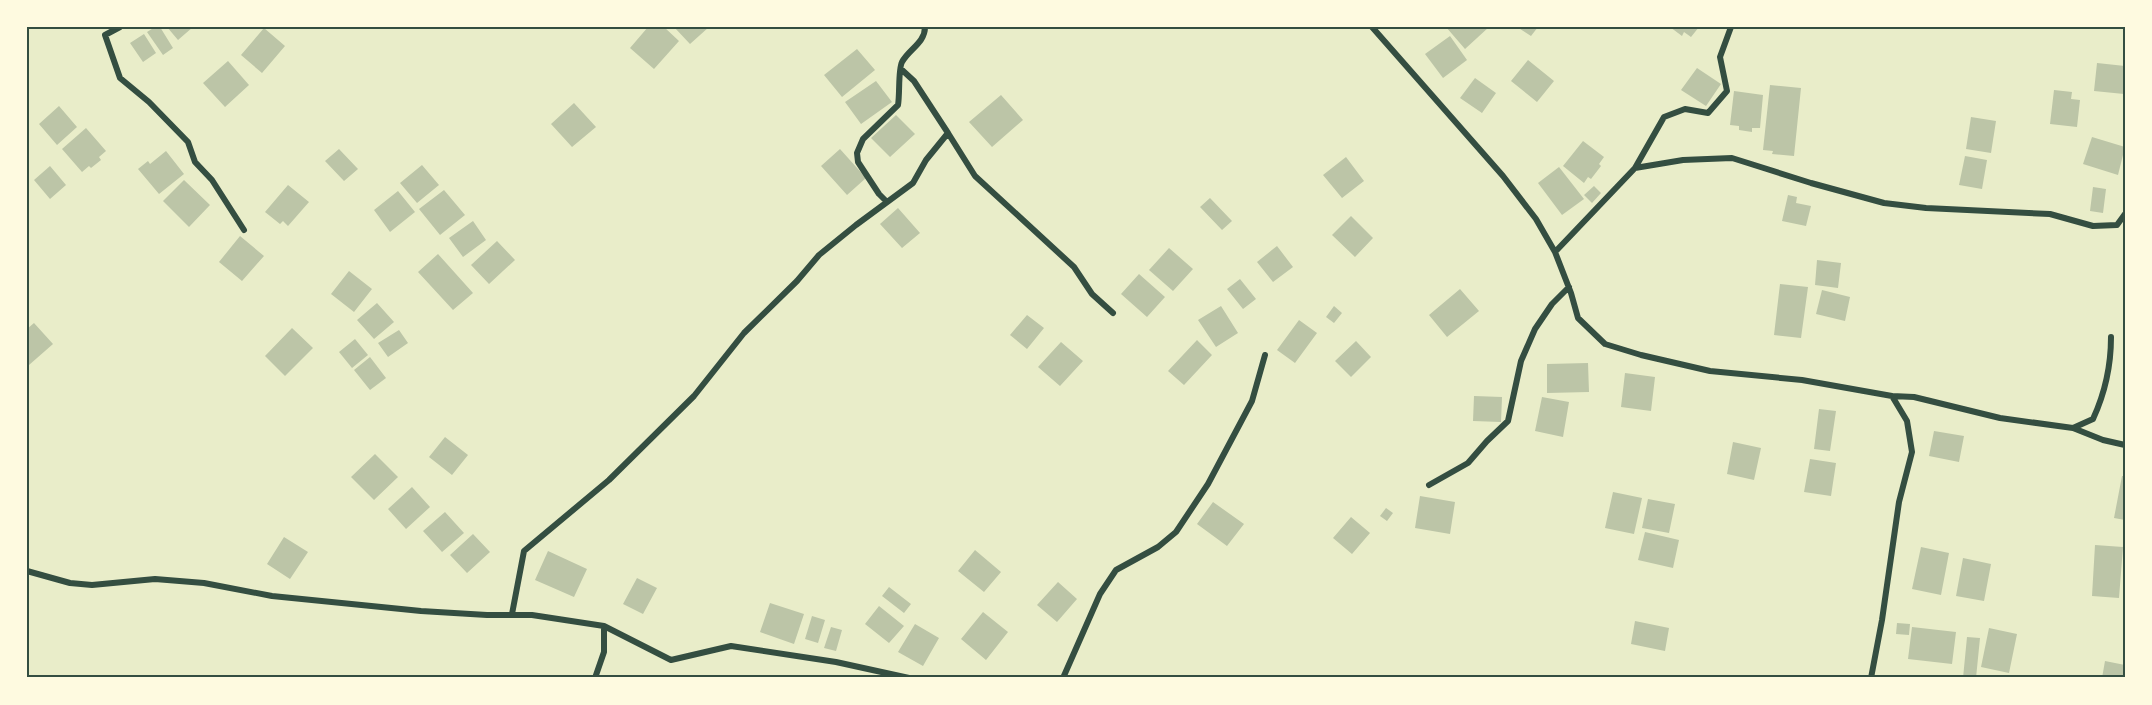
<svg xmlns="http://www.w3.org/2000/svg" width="2152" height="705" viewBox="0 0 2152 705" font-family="Figtree,sans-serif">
	<rect width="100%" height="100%" fill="#e9edc9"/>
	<path fill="#bcc5a7" d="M155 27H160L173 48 163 55 147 32Z
		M167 27H193L178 40Z
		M648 27H664L679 41 654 69 630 48Z
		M674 27H709L690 44Z
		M1446 27H1489L1465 49Z
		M1517 27H1538L1531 36Z
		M1670 27H1699L1691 37 1684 32 1682 36Z
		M264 28 285 46 262 73 241 55Z
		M144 34 156 53 143 62 130 43Z
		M1450 36 1467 60 1443 78 1425 54Z
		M857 49 875 70 842 97 824 75Z
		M1528 60 1554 81 1537 102 1511 81Z
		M228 61 249 85 225 107 203 83Z
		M2097 63 2125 66 2124 94 2094 91Z
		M1697 68 1721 84 1706 106 1681 90Z
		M1475 78 1496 93 1482 113 1460 98Z
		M876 81 892 102 861 124 845 102Z
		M1770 85 1801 88 1794 156 1772 154 1773 151 1763 150Z
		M2054 90 2072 92 2071 99 2080 100 2077 127 2050 124Z
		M1734 91 1763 95 1760 128H1752V132L1739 130V126L1730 125Z
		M1001 95 1023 120 992 147 969 122Z
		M574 103 596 127 572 147 551 124Z
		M59 106 77 127 57 145 39 124Z
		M896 115 915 134 890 157 871 138Z
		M1971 117 1996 121 1991 153 1966 149Z
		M86 128 106 151 99 157 101 160 91 168 89 166 82 172 62 149Z
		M2092 137 2125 147 2118 175 2083 164Z
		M1583 141 1604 157 1599 164 1601 166 1591 179 1588 177 1584 183 1563 166Z
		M339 149 358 169 344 181 325 161Z
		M840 149 866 178 847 195 821 166Z
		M166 151 184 174 159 194 138 169 148 161 150 164Z
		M1965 156 1987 160 1982 189 1959 185Z
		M1346 157 1364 181 1342 198 1323 175Z
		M422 165 439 185 417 203 400 183Z
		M50 166 66 185 50 199 34 180Z
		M1559 167 1584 199 1562 215 1538 183Z
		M184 180 210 205 189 227 163 201Z
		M288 185 309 202 288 226 283 221 280 224 265 212Z
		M1594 186 1601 193 1592 203 1584 195Z
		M2093 187 2106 189 2103 213 2090 211Z
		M444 190 465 215 440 235 419 209Z
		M398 191 415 212 390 232 374 210Z
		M1788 195 1797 197 1796 203 1811 206 1806 226 1782 221Z
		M1210 198 1232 221 1222 230 1200 207Z
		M898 208 920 233 902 248 880 224Z
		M1351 216 1373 238 1355 257 1332 235Z
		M473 221 486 240 463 257 449 238Z
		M240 236 264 256 242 281 219 262Z
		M497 241 515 260 489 284 471 265Z
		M1277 246 1293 267 1273 282 1257 262Z
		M1169 248 1193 269 1173 291 1149 270Z
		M438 254 473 293 453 310 418 272Z
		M1817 260 1841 263 1838 288 1815 285Z
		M349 271 372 289 354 312 331 294Z
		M1139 274 1165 297 1147 317 1121 294Z
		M1240 279 1256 299 1243 309 1227 289Z
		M1780 284 1808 287 1801 338 1774 335Z
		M1460 289 1479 311 1447 337 1429 315Z
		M1822 290 1850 297 1845 321 1816 314Z
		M377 303 394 322 374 339 357 320Z
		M1221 306 1238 333 1216 347 1198 320Z
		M1334 306 1342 313 1334 323 1326 317Z
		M1027 315 1044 328 1027 349 1010 335Z
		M1299 320 1317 333 1295 363 1277 350Z
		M34 323 53 344 29 365 27 362V329Z
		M292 328 313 348 285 376 265 356Z
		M399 330 408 343 388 357 378 343Z
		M355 339 368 355 352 368 339 352Z
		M1197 340 1212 355 1184 385 1168 371Z
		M1356 341 1371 357 1351 377 1335 361Z
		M1061 342 1083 361 1060 386 1038 367Z
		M370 357 386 378 370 390 354 370Z
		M1588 363 1589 392 1547 393V364Z
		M1625 373 1655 377 1651 411 1621 407Z
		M1474 396 1502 397 1501 422 1473 421Z
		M1542 397 1569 402 1563 437 1535 431Z
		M1819 409 1836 411 1830 451 1814 449Z
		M1934 431 1964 436 1959 462 1929 456Z
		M445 437 468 455 452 475 429 457Z
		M1733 442 1761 448 1754 480 1727 474Z
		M375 454 398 477 374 500 351 477Z
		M1810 459 1836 463 1831 496 1804 492Z
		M2122 476H2125V520L2114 518Z
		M412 487 430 507 406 529 388 509Z
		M1613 492 1642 498 1634 534 1605 528Z
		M1420 496 1455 502 1450 534 1415 528Z
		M1648 499 1675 504 1669 533 1642 528Z
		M1213 502 1244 524 1227 546 1197 524Z
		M1386 508 1393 513 1387 521 1380 516Z
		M445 512 464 533 442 552 423 531Z
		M1351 517 1370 533 1352 554 1333 538Z
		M1645 532 1679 540 1673 568 1638 560Z
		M473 534 490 552 467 573 450 555Z
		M284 537 308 552 290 579 267 564Z
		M2095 545 2123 547 2119 598 2092 596Z
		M1921 547 1949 553 1941 595 1912 589Z
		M975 550 1001 572 984 592 958 571Z
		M548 551 587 569 574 597 535 580Z
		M1963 558 1991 564 1984 601 1956 596Z
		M637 578 657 588 643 614 623 604Z
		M1058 582 1077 599 1057 622 1037 605Z
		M889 587 911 604 904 613 882 596Z
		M770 603 804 614 794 644 760 632Z
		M879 606 904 626 889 643 865 624Z
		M983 612 1008 632 986 660 961 639Z
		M812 616 825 620 818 643 805 639Z
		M1635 621 1669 628 1665 651 1631 644Z
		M1897 623 1910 624 1909 635 1896 634Z
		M915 624 939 638 923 666 898 652Z
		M831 627 842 630 836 651 824 648Z
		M1912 627 1956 632 1952 664 1908 659Z
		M1989 628 2017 634 2009 673 1981 667Z
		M1967 637 1980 638 1976 678H1963Z
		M2105 661 2125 665V678H2102Z"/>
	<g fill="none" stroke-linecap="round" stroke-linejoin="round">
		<path stroke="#344e41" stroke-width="6" d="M120 27 105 35 120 78 149 102 188 142 195 162 212 180 244 230
			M1372 27 1503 176 1536 219 1555 252 1571 293 1578 318 1605 344 1641 355 1710 371 1802 380 1892 396 1907 421 1912 452 1899 502 1882 620 1871 678
			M948 133 975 176 1074 267 1092 294 1113 313
			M1635 168 1664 117 1685 109 1708 113 1727 91 1720 57 1731 27
			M887 202 879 194 858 162 857 153 863 139 898 105C900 94 898 70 902 62 909 49 925 43 925 27
			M1555 252 1635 168 1683 160 1732 158 1811 183 1884 203 1926 208 2050 214 2093 226 2117 225 2125 214
			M1892 396 1914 397 2000 418 2073 428 2093 419C2105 393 2111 365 2111 337
			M2073 428 2103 440 2125 445
			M1429 485 1468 463 1487 441 1508 421 1521 361 1535 329 1552 304 1569 287
			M27 571 70 583 92 585 155 579 204 583 272 596 421 611 487 615H532L604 626 671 660 731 646 836 662 909 678
			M512 614 524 551 609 480 694 396 744 333 797 281 819 255 856 225 913 183 926 160 948 133 914 81 901 69
			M595 678 604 652V626
			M1063 678 1100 594 1116 570 1158 547 1176 532 1208 484 1252 401 1265 355"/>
	</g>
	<rect width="2152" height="705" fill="none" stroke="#fefae0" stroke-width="57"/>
	<rect x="28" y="28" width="2096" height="648" fill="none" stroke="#344e41" stroke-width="2"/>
</svg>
